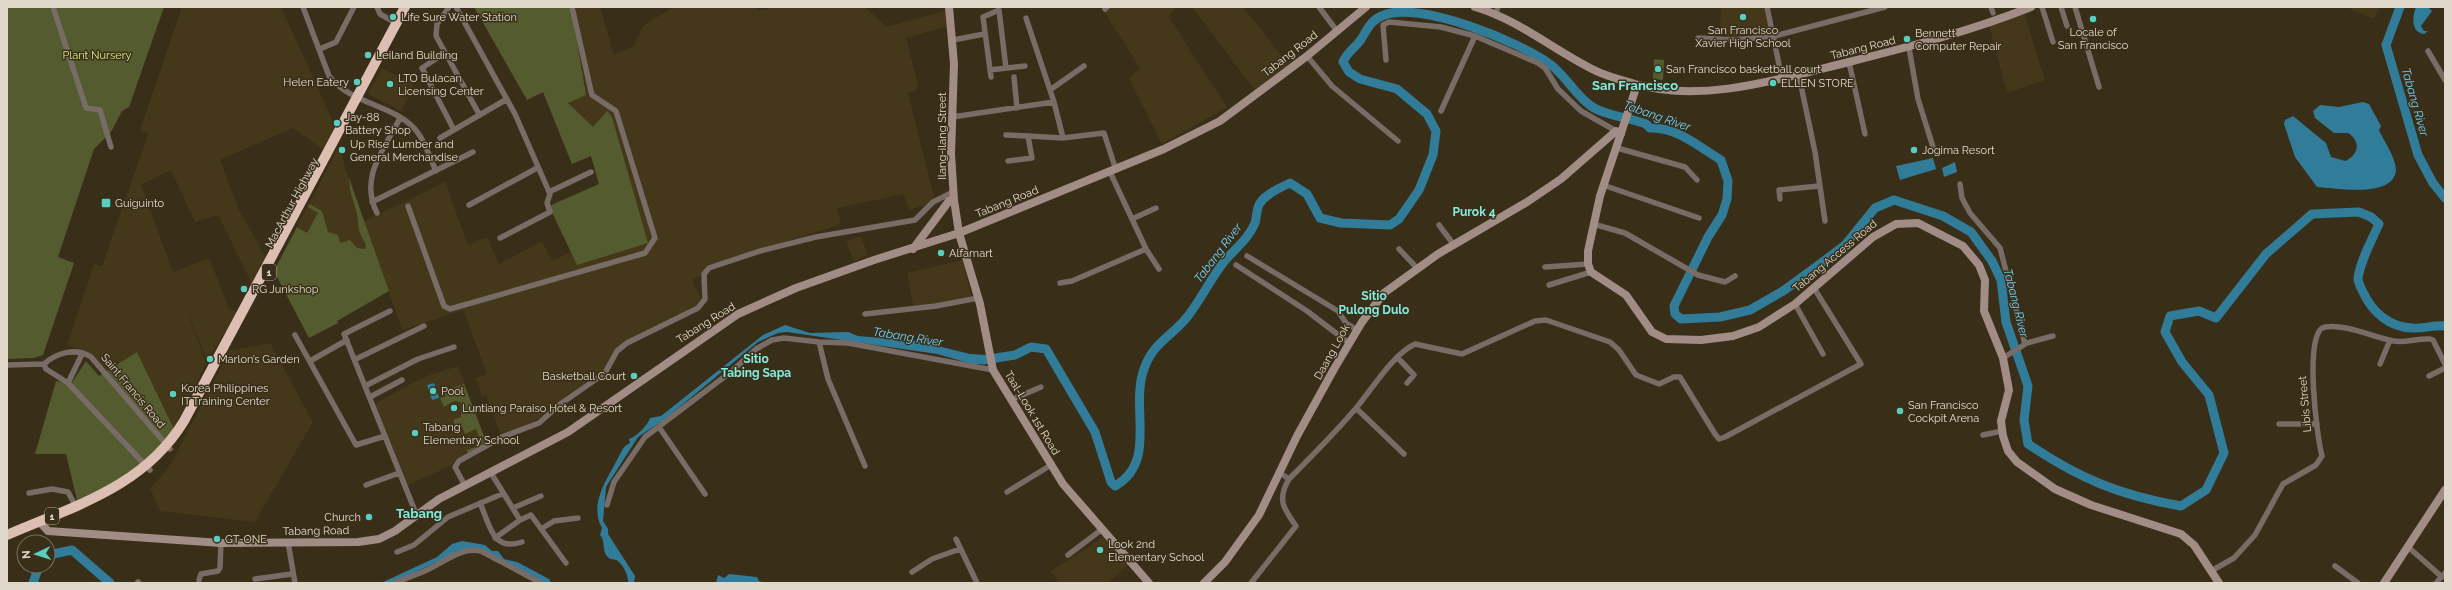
<svg xmlns="http://www.w3.org/2000/svg" width="2452" height="590" viewBox="0 0 2452 590" font-family="Raleway,sans-serif">
	<rect width="100%" height="100%" fill="#392e18"/>
	<path fill="#453719" d="M182 7H281L336 128 323 149 293 128 220 160 238 208 266 258 252 284 218 215 195 222 171 170 141 185 173 272 209 258 229 308 237 313 207 361 183 299 206 364 174 429 137 352 106 371 90 354 67 345 94 264 102 266 148 134 140 130Z
		M573 7H600L614 55 634 46 643 26 674 7H756L758 11 777 7H865L887 27 947 10 950 26 906 38 918 86 915 91 908 93 934 197 928 204 909 210 904 194 837 208 841 224 708 266 701 275 692 280 701 299 696 305 655 328 623 342 616 350 604 370 566 396 537 420 501 435 486 395 482 396 475 378 487 374 463 310 403 330 388 291 337 321 338 323 309 338 274 271 337 150 340 151 363 222 445 182 468 245 487 237 499 264 542 241 552 261 571 252 549 206 599 184 591 156 572 164 550 110 571 8Z
		M1112 7H1177L1168 16 1227 107 1162 144 1129 79 1140 68 1104 12Z
		M1192 7H1243L1288 64 1255 90Z
		M1721 7H1764L1770 32 1727 38 1720 28Z
		M2346 7H2380L2373 19Z
		M2024 13 2045 80 2007 93 1989 25Z
		M382 68 402 78 408 77 414 87 401 111 368 94Z
		M861 236 868 255 854 261 846 241Z
		M963 260 971 296 914 309 907 273Z
		M270 343 313 422 255 522 160 511 150 488 168 469 230 350Z
		M458 366 486 440 473 446 450 466 406 486 374 404 424 377Z
		M1105 536 1129 564 1108 583H1059L1051 571Z"/>
	<path fill="#545b2f" d="M7 7H164L129 107 122 111 111 132 94 149 58 257 74 263 43 355 34 358 7 359Z
		M474 7H571L586 95 568 103 593 127 607 111 612 117 648 243 577 265 549 206 599 184 591 156 572 164 543 92 527 100Z
		M1654 59 1664 60 1663 80 1653 79Z
		M349 178 389 291 337 321 338 323 309 338 274 271 297 227 307 233 318 213 308 207 309 204 322 211 328 232 338 235 340 243 350 240 357 248 365 249 366 245 359 231 357 214 350 190Z
		M137 352 174 429C147 465 118 483 77 500L66 454H35L56 381 71 384 86 361 99 376Z
		M464 384 487 444 467 453V450L482 444 476 429 465 434 461 425 456 427 453 420 461 417V402L454 401 444 407 440 398 446 396 444 391Z"/>
	<path fill="#307c99" d="M2416 7H2428L2432 11 2421 26 2424 31H2428L2424 34C2411 32 2412 17 2416 7Z
		M2363 102 2369 104 2381 126 2379 130C2384 141 2396 158 2396 170 2394 199 2334 188 2317 187L2295 157 2284 124 2285 120 2293 116 2326 143 2331 157 2345 161C2358 155 2362 142 2348 133H2334L2315 118 2313 111 2320 105 2339 107Z
		M1933 158 1936 169 1900 180 1896 166Z
		M1955 162 1957 172 1944 177 1942 168Z
		M785 325 810 333 848 332 858 336 918 341 970 354 987 355 988 364H972L937 354 787 332 778 333 758 342 665 419 638 437 606 487 603 521 608 529V534L635 576 634 583H628C629 576 623 565 618 561 616 559 611 560 609 558 601 552 606 541 600 535L602 528C588 503 609 477 619 456 622 451 623 446 630 443L629 439C636 437 648 425 650 418L661 416 763 335Z
		M434 383 439 398 432 400 427 385Z
		M462 541 485 545 492 551H498L504 559 517 562 549 579 551 583H543L478 549 435 563 392 583H381L437 557 452 544Z
		M729 574 757 577 759 581 765 583H716L718 575 724 578Z"/>
	<g fill="none" stroke-linecap="round" stroke-linejoin="round">
		<path stroke="#307c99" stroke-width="9" d="M2400 7 2386 45 2418 155 2433 183 2445 198
			M983 360 1015 355 1031 347 1046 349 1095 432 1111 482 1115 486C1157 462 1131 411 1143 372 1152 342 1172 337 1188 316 1201 299 1210 280 1223 263 1233 250 1248 240 1255 223 1257 217 1256 209 1260 203 1266 194 1281 187 1290 183L1307 194 1320 218 1341 223 1390 225 1399 219 1419 190 1433 155 1436 131 1427 114 1397 89 1360 79 1349 72 1343 62C1347 52 1354 49 1360 41 1368 29 1369 21 1384 15 1420 1 1521 42 1551 65 1567 77 1577 98 1594 108 1609 116 1630 118 1646 124L1650 128C1677 127 1699 147 1721 160L1728 181 1727 199 1722 215 1708 237 1674 306 1675 314 1681 319 1720 317 1750 310 1783 291 1816 267 1845 245 1875 208 1894 200 1943 216 1971 232 1992 261 2001 280 2006 322 2028 386 2024 420 2028 444C2080 479 2119 495 2181 506L2206 490 2224 453 2209 395 2182 362 2165 332 2170 316 2199 311 2216 318 2266 254 2312 214 2359 212 2371 217 2379 224C2371 242 2361 259 2358 278 2358 283 2361 288 2363 292 2372 312 2389 327 2412 328 2423 329 2431 325 2445 326
			M48 555 72 550 110 583
			M33 583 39 566"/>
		<path stroke="#786c67" stroke-width="5.5" d="M53 7 86 108 100 110 111 147
			M303 7 329 76C351 104 390 104 413 127 424 138 429 156 436 171
			M377 7 380 14 398 24
			M449 7 437 24 436 36 479 114
			M456 7 515 114 550 194 547 203 550 212 500 238
			M1319 7 1337 31
			M1767 7 1782 79
			M1991 7 1993 13
			M2042 7 2053 42
			M2061 7 2067 26
			M2075 7 2099 87
			M1105 9 1107 7
			M1496 13 1498 7
			M1026 18 1054 102 1063 138
			M1698 38 1734 40 1775 36 1885 7
			M953 40 984 34
			M1909 48 1918 99 1933 147
			M320 49 336 42 354 7
			M2428 51 2445 80
			M445 53 422 68 454 130
			M1307 56 1332 86 1398 141
			M1386 60 1383 25 1389 22 1441 27 1475 36 1538 63 1545 68 1558 89 1581 111 1616 131
			M1849 62 1865 134
			M990 70 1025 66
			M1799 76 1815 152 1825 221
			M991 77 983 17 999 10 1006 68
			M1014 77 1017 108
			M1050 90 1084 66
			M1441 111 1475 36
			M952 117 1054 102
			M1006 135 1028 136
			M440 138 507 99
			M1617 148 1685 167 1697 180
			M1008 161 1032 158 1028 136 1063 138 1104 133 1116 170
			M1960 184 1962 198 1970 213 2000 248 2025 344
			M1603 185 1699 218
			M549 192 591 172
			M1780 199 1779 190 1819 186
			M372 202 473 152
			M469 205 537 168
			M408 206 444 306 450 309 645 253 655 238 616 111 592 95 591 91 572 7
			M377 213C359 177 384 150 400 118
			M1132 219 1156 208
			M1593 224 1625 233 1698 275 1725 282 1735 276
			M1439 225 1454 245
			M1146 249 1159 269
			M1399 249 1417 268
			M1247 256 1338 311 1346 323 1357 330
			M1236 265 1307 311 1349 343
			M1545 267 1588 264
			M1060 283 1072 281 1146 249 1110 172
			M1549 285 1591 272
			M1795 304 1823 354
			M390 311 344 334 417 516
			M865 314 936 306 978 298
			M295 335 356 445 385 436
			M819 342 828 379 865 466
			M1397 357 1414 375 1407 383
			M2003 358 2027 343 2053 336
			M356 359 424 326
			M310 361 347 340
			M44 364C56 353 76 347 91 357L170 449
			M2380 364 2390 340
			M7 365 44 364 46 369 68 383 150 470
			M2429 376 2445 368
			M68 383 82 354
			M365 386 418 359 454 347
			M370 397 402 380
			M1011 400 1041 387
			M1356 408 1404 454
			M2279 424H2317
			M659 427 705 494
			M1983 435 2002 431
			M491 473 520 520 495 538
			M1280 473 1289 479C1312 456 1336 432 1357 407 1373 388 1393 354 1415 344L1462 354 1535 321 1546 320 1610 342 1619 350 1636 375 1659 384 1674 377H1680L1715 434 1719 439 1725 437 1861 364 1814 288
			M366 485 399 473
			M465 486 455 467 459 461 502 437 539 423 559 405 605 373 617 351 627 343 698 308 705 299 704 274 709 268 760 251 816 237 915 220 933 202 953 192
			M1007 492 1051 465
			M29 493 52 489 68 492 75 505
			M480 503C490 525 492 552 522 542
			M607 505 614 482 645 437 732 371 756 349 772 340 784 338 819 342 848 343 993 370
			M513 508 541 496
			M520 520 531 515 566 563
			M541 529 554 521 578 518
			M956 539 977 583
			M288 542 295 583
			M2407 546 2442 577
			M397 552 414 545 448 517 502 494
			M1068 555 1101 530
			M2335 566 2358 583
			M2211 571 2234 558 2255 535 2283 484 2316 465 2322 456C2317 438 2303 330 2325 327 2347 324 2372 337 2394 341 2405 343 2418 338 2430 339L2433 340 2445 364
			M912 572 932 559 960 549
			M255 579 292 574
			M199 580 201 574 218 571 220 568 221 543
			M138 582 139 583
			M394 583C405 579 416 575 427 570 445 562 460 547 481 551L541 583
			M1251 583 1296 526C1283 508 1277 499 1289 479
			M2436 583 2445 573"/>
		<path stroke="#a18d85" stroke-width="8" d="M949 7 954 64 951 154 954 200 959 233 980 304 993 370 1063 484 1149 583
			M1475 7C1519 20 1552 49 1592 69 1605 76 1621 80 1635 84 1703 104 1783 78 1849 62 1912 46 1971 31 2031 7
			M1637 85 1600 196 1588 251V264L1591 272 1626 295 1652 332 1666 339 1701 340 1733 336 1759 327 1795 304 1873 237 1896 224 1918 223 1963 246 1979 265 1985 280 1984 311 2003 358 2009 390 2001 421 2003 436 2008 451 2017 462 2055 489 2091 505 2181 534 2194 545 2219 583
			M913 249 949 201 954 200
			M39 521 48 531 221 543 358 542 379 539 395 531 439 499 568 432 738 314 796 288 874 260 959 233 1164 149 1220 121 1307 56 1366 7
			M1204 583 1225 562 1259 515 1297 436 1334 369 1362 322 1384 293 1438 254 1527 202 1561 179 1616 131 1621 134
			M2384 583 2445 490"/>
		<path stroke="#ddbeb2" stroke-width="10" d="M7 535C74 506 144 487 184 421L405 7"/>
	</g>
	<g fill="#58cec0" stroke="#392e18" stroke-width="1.5">
		<circle cx="393" cy="17" r="4"/>
		<circle cx="1743" cy="17" r="4"/>
		<circle cx="2093" cy="19" r="4"/>
		<circle cx="1907" cy="39" r="4"/>
		<circle cx="368" cy="55" r="4"/>
		<circle cx="1658" cy="69" r="4"/>
		<circle cx="357" cy="82" r="4"/>
		<circle cx="1773" cy="83" r="4"/>
		<circle cx="390" cy="84" r="4"/>
		<circle cx="337" cy="123" r="4"/>
		<circle cx="342" cy="150" r="4"/>
		<circle cx="1914" cy="150" r="4"/>
		<rect x="101" y="198" width="10" height="10" rx="2"/>
		<circle cx="941" cy="253" r="4"/>
		<circle cx="244" cy="289" r="4"/>
		<circle cx="210" cy="359" r="4"/>
		<circle cx="634" cy="376" r="4"/>
		<circle cx="433" cy="391" r="4"/>
		<circle cx="173" cy="394" r="4"/>
		<circle cx="454" cy="408" r="4"/>
		<circle cx="1900" cy="411" r="4"/>
		<circle cx="415" cy="433" r="4"/>
		<circle cx="369" cy="517" r="4"/>
		<circle cx="217" cy="539" r="4"/>
		<circle cx="1100" cy="550" r="4"/>
	</g>
	<g text-anchor="middle" dominant-baseline="central" stroke-width="3" stroke-linejoin="round" paint-order="stroke">
		<g fill="#392e18" stroke="#aea695" stroke-width="1">
			<rect x="262" y="264" width="14" height="16" rx="3"/>
			<rect x="45" y="508" width="14" height="16" rx="3"/>
		</g>
		<g font-size="10" font-weight="bold" fill="#e0d9cb">
			<text x="269" y="272">1</text>
			<text x="52" y="516">1</text>
		</g>
		<g font-size="11" fill="#e0d9cb" stroke="#392e18" text-anchor="start">
			<text x="401" y="17">Life Sure Water Station</text>
			<text x="1743" y="30" text-anchor="middle">San Francisco<tspan x="1743" dy="13">Xavier High School</tspan></text>
			<text x="2093" y="32" text-anchor="middle">Locale of<tspan x="2093" dy="13">San Francisco</tspan></text>
			<text x="1915" y="33">Bennett<tspan x="1915" dy="13">Computer Repair</tspan></text>
			<text x="376" y="55">Leiland Building</text>
			<text x="1666" y="69">San Francisco basketball court</text>
			<text x="398" y="78">LTO Bulacan<tspan x="398" dy="13">Licensing Center</tspan></text>
			<text x="349" y="82" text-anchor="end">Helen Eatery</text>
			<text x="1781" y="83">ELLEN STORE</text>
			<text x="345" y="117">Jay-88<tspan x="345" dy="13">Battery Shop</tspan></text>
			<text x="350" y="144">Up Rise Lumber and<tspan x="350" dy="13">General Merchandise</tspan></text>
			<text x="1922" y="150">Jogima Resort</text>
			<text x="115" y="203">Guiguinto</text>
			<text x="949" y="253">Alfamart</text>
			<text x="252" y="289">RG Junkshop</text>
			<text x="218" y="359">Marlon’s Garden</text>
			<text x="626" y="376" text-anchor="end">Basketball Court</text>
			<text x="181" y="388">Korea Philippines<tspan x="181" dy="13">IT Training Center</tspan></text>
			<text x="441" y="391">Pool</text>
			<text x="1908" y="405">San Francisco<tspan x="1908" dy="13">Cockpit Arena</tspan></text>
			<text x="462" y="408">Luntiang Paraiso Hotel &amp; Resort</text>
			<text x="423" y="427">Tabang<tspan x="423" dy="13">Elementary School</tspan></text>
			<text x="361" y="517" text-anchor="end">Church</text>
			<text x="225" y="539">GT-ONE</text>
			<text x="1108" y="544">Look 2nd<tspan x="1108" dy="13">Elementary School</tspan></text>
		</g>
		<g font-size="11" fill="#e0d9cb" stroke="#392e18">
			<text transform="translate(1863 48) rotate(-14)">Tabang Road</text>
			<text transform="translate(1290 54) rotate(-38)">Tabang Road</text>
			<text transform="translate(942 136) rotate(-90)">Ilang-ilang Street</text>
			<text transform="translate(1007 202) rotate(-22)">Tabang Road</text>
			<text transform="translate(292 203) rotate(-62)">MacArthur Highway</text>
			<text transform="translate(1835 256) rotate(-40)">Tabang Access Road</text>
			<text transform="translate(706 323) rotate(-32)">Tabang Road</text>
			<text transform="translate(1332 352) rotate(-61)">Daang Look</text>
			<text transform="translate(133 391) rotate(50)">Saint Francis Road</text>
			<text transform="translate(2305 404) rotate(-95)">Libis Street</text>
			<text transform="translate(1032 413) rotate(59)">Taal-Look 1st Road</text>
			<text transform="translate(316 531) rotate(-1)">Tabang Road</text>
		</g>
		<g font-size="11" fill="#dcef80" stroke="#392e18">
			<text x="97" y="55">Plant Nursery</text>
		</g>
		<g font-size="12" font-style="italic" fill="#70d4fe" stroke="#392e18">
			<text transform="translate(2415 102) rotate(74)">Tabang River</text>
			<text transform="translate(1657 116) rotate(19)">Tabang River</text>
			<text transform="translate(1218 253) rotate(-53)">Tabang River</text>
			<text transform="translate(2016 303) rotate(76)">Tabang River</text>
			<text transform="translate(908 337) rotate(9)">Tabang River</text>
		</g>
		<g font-size="12" font-weight="bold" fill="#83ebdd" stroke="#392e18">
			<text x="1474" y="212">Purok 4</text>
			<text x="1374" y="296">Sitio<tspan x="1374" dy="14">Pulong Dulo</tspan></text>
			<text x="756" y="359">Sitio<tspan x="756" dy="14">Tabing Sapa</tspan></text>
		</g>
		<g font-size="13" font-weight="bold" fill="#83ebdd" stroke="#392e18">
			<text x="1635" y="85">San Francisco</text>
			<text x="419" y="513">Tabang</text>
		</g>
	</g>
	<rect width="2452" height="590" fill="none" stroke="#e0d9cb" stroke-width="16"/>
	<g transform="translate(36 554) rotate(266)"><circle r="19" fill="#392e18" stroke="#7c7260"/>
	<path d="M0-3L7 15L0 10L-7 15Z" fill="#58cec0"/>
	<text y="-6" font-size="11" font-weight="bold" text-anchor="middle" fill="#e0d9cb">N</text>
	</g>
</svg>
